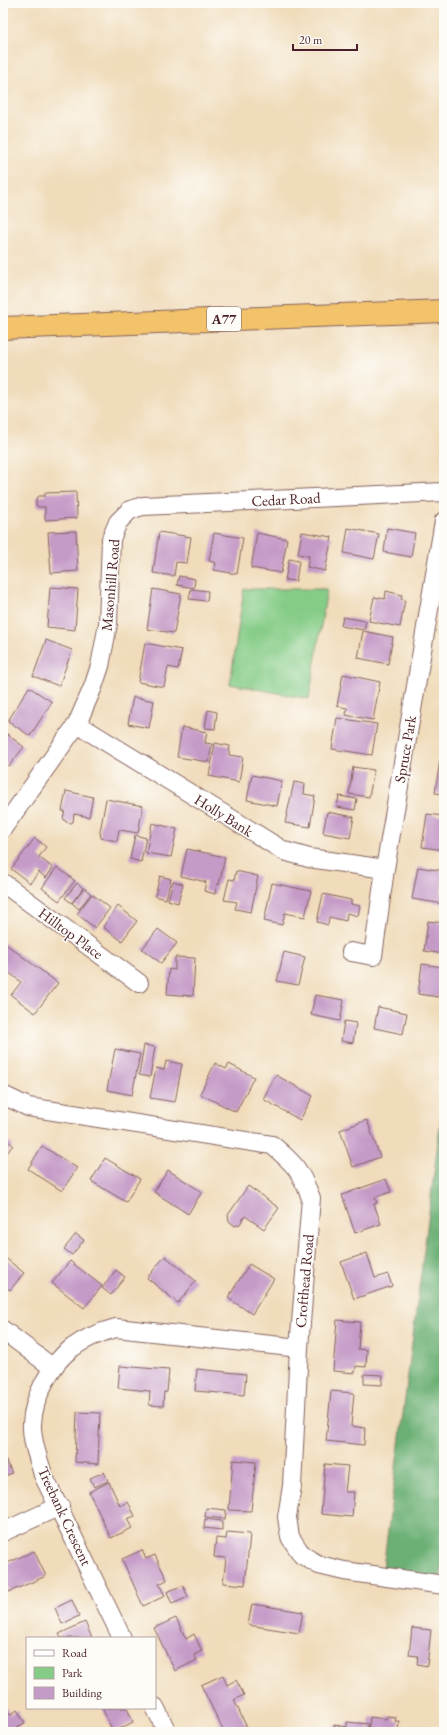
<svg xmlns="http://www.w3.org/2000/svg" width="447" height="1735" viewBox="0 0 447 1735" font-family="'EB Garamond',serif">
	<rect width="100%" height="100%" fill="#fdfcf7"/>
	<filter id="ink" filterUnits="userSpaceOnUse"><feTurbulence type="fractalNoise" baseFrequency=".025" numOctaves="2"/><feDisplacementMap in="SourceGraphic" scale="8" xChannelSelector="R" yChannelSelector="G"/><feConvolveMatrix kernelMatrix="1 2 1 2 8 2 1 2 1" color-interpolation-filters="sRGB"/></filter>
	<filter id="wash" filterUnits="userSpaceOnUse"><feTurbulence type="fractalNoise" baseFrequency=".012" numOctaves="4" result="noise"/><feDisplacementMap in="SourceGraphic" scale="16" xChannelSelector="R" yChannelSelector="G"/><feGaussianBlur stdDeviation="0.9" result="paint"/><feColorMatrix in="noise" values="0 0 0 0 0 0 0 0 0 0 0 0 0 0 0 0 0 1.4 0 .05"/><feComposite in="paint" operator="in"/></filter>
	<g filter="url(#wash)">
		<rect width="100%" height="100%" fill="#f0dbba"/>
		<path fill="#85cc87" stroke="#687659" d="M244 589H327L309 699 230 684Z"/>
		<path fill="#6cb074" stroke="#5b6850" d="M444 1096V1558L439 1585 382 1576Z"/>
		<g id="blocks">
			<path fill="#c49ac7" d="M76 492 77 518 45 520V507H39L36 505V499L39 496H45V493Z
				M348 528 379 534 374 559 344 553Z
				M387 528 415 533 411 557 384 552Z
				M76 531 78 571 51 573 48 532Z
				M159 532 191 537 187 563 176 562 174 576 153 573Z
				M302 532 332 537 325 571 307 567 309 556 298 554Z
				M214 533 243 538 237 574 214 570 216 563 209 561Z
				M257 533 287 539 281 573 251 568Z
				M289 559 299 561 296 581 285 580Z
				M179 576 195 579 194 588 177 585Z
				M50 587 78 589 75 630 47 627Z
				M153 589 181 594 174 633 147 629Z
				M191 589 208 591 207 601 189 599Z
				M386 591 402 595 401 599 405 600 400 627 369 621 374 597 385 599Z
				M343 617 366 621 364 630 341 626Z
				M363 631 393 637 388 664 358 658Z
				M46 640 72 650 59 686 33 676Z
				M145 643 182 650 178 669 168 667 164 687 138 682Z
				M343 674 380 682 373 720 346 715 347 708 337 706Z
				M29 687 52 702 30 736 8 721Z
				M133 697 154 701 149 728 128 724Z
				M208 710 217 712 215 729 205 728Z
				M337 718 377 724 372 755 332 749Z
				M182 727 207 732 205 743 212 744 209 762 177 757Z
				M3 731 24 747 9 766 3 762Z
				M215 743 230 746 229 755 243 757 239 782 209 776Z
				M440 760 444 761V794L435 793Z
				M353 767 374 770 369 797 349 794Z
				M252 775 282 781 277 806 247 800Z
				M294 782 305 784 304 794 315 796 310 827 285 823Z
				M66 791 93 797 89 817 74 814 73 822 71 823 66 822 63 818 65 811H62Z
				M339 796 357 799 355 810 337 807Z
				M106 799 143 806 138 833 119 830 117 841 101 838 100 832Z
				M327 812 354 817 350 838 323 833Z
				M427 814 444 816V850L422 847Z
				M152 823 177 829 171 857 146 853Z
				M135 835 146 838 141 862 130 859Z
				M35 838 46 847 39 857 53 868 46 878 39 872 30 883 11 869Z
				M187 849 225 857 219 885 217 884 215 894 204 891 206 882 181 876Z
				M57 867 75 881 59 901 42 888Z
				M418 867 444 871 441 894 444 895V904L412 899Z
				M236 871 258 876 251 912 235 909 237 902 224 900 229 879 234 880Z
				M160 876 171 879 166 899 155 896Z
				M173 881 183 884 178 903 168 900Z
				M77 883 83 888 72 903 65 898Z
				M272 883 311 891 305 917 285 913 282 925 264 921Z
				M84 888 91 894 79 909 72 903Z
				M92 894 110 908 95 928 77 914Z
				M323 894 351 900V904L360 906 358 916 347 913 346 921 329 917 328 925 317 922Z
				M118 906 137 921 122 941 103 927Z
				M428 921 444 923V954L424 951Z
				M158 929 177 943 161 963 142 949Z
				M3 942 58 983 35 1013 11 995 21 982 3 968Z
				M284 952 305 957 298 985 277 981Z
				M175 957 195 958 193 996 167 994 169 969 175 970Z
				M422 964 443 967 439 997 418 994Z
				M315 995 344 1000 340 1021 311 1015Z
				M378 1007 407 1013 403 1034 374 1028Z
				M344 1021 356 1023 353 1043 341 1041Z
				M144 1045 155 1047 150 1077 139 1075Z
				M115 1049 140 1054 132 1095 107 1090Z
				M166 1061 182 1064 175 1102 150 1098 156 1068 164 1070Z
				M215 1063 226 1069 229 1064 254 1077 236 1112 200 1094Z
				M276 1075 313 1096 300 1120 263 1099Z
				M367 1120 380 1157 353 1167 340 1130Z
				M3 1137 13 1145 3 1158Z
				M42 1146 77 1168 62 1191 28 1169Z
				M105 1158 140 1179 126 1202 91 1181Z
				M168 1170 202 1192 188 1214 154 1192Z
				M386 1179 391 1192 375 1197 377 1203 374 1204 381 1224 355 1233 342 1195Z
				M248 1186 279 1208 264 1229 245 1216 240 1224 235 1226 229 1221 228 1215Z
				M76 1234 84 1240 72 1255 64 1249Z
				M367 1253 375 1278 388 1274 392 1286 354 1299 341 1262Z
				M3 1256 24 1273 10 1290 3 1285Z
				M165 1256 196 1281 178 1303 147 1278Z
				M70 1261 102 1286 84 1308 52 1283Z
				M249 1264 274 1279 252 1314 228 1298Z
				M116 1270 125 1277 111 1295 102 1288Z
				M337 1320 360 1322 358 1349 367 1350 366 1367 356 1366 355 1373 333 1371Z
				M120 1366 169 1370 167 1392H164L163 1406 149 1405 150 1391 118 1388Z
				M197 1369 246 1374 244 1395 195 1391Z
				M364 1374 383 1375 382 1385 364 1384Z
				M331 1391 354 1393 351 1426 365 1428 364 1445 326 1441Z
				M77 1412 100 1413 98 1464 75 1462Z
				M3 1454 12 1473 3 1477Z
				M233 1460 256 1462 251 1511 229 1510Z
				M325 1464 348 1466 345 1492H354L352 1517 321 1514Z
				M104 1472 108 1481 94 1487 90 1478Z
				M109 1482 120 1506 128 1502 135 1516 127 1519 132 1528 111 1538 89 1492Z
				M206 1508 226 1510 225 1519 205 1517Z
				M205 1519 222 1521V1530L204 1528Z
				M227 1532 250 1534 245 1585 223 1583 226 1558 214 1557 216 1538 226 1539Z
				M142 1550 146 1559 155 1555 167 1580 159 1584 165 1596 143 1606 122 1559Z
				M34 1551 46 1576 9 1592 3 1578V1565Z
				M183 1585 188 1597 172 1604 167 1592Z
				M72 1600 79 1616 62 1624 55 1608Z
				M252 1604 303 1612 299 1633 248 1625Z
				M176 1618 186 1639 194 1634 202 1651 194 1655 197 1660 175 1671 154 1628Z
				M85 1622 92 1638H61L59 1634Z
				M412 1628 431 1630 427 1666 417 1664 418 1656 409 1655Z
				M443 1642H444V1659H441Z
				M223 1675 227 1685 236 1680 244 1695 234 1700 249 1732H224L201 1685Z
				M3 1703 10 1715 17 1710 25 1723 17 1727 20 1732H3Z
				M102 1708H127L133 1722 113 1732Z
				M387 1716 396 1717 395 1721H399L398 1732H368L370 1717 386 1719Z
				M347 1722 368 1724 367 1732H333L334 1725 347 1727Z
				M420 1727 425 1728 427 1732H415L416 1729Z"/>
		</g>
	</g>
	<g filter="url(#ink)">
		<use href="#blocks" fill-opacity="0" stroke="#84615d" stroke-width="1"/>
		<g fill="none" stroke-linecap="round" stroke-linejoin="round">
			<defs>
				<path id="minor" d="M77 724 284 851 309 858 385 869
					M3 828 77 724 93 687 100 666 108 624 111 539 118 522 130 510 143 506 444 492
					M3 883 139 983
					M351 952 373 956 385 869 444 521
					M3 1095 28 1107 272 1145C295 1164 300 1170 311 1198L299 1348 292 1486 287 1517 290 1537 302 1555 319 1565 344 1571 444 1585
					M3 1330 53 1368
					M3 1532 60 1506
					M122 1638 43 1475C39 1459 31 1441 32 1424 33 1398 51 1363 72 1348 85 1338 101 1332 116 1328L299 1348
					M155 1707 167 1732"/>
				<path id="trunk" d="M3 328 444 311"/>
			</defs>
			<use href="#minor" stroke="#84615d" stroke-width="20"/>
			<use href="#trunk" stroke="#84615d" stroke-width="24"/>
			<use href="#minor" stroke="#fff" stroke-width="18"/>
			<use href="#trunk" stroke="#f2c36a" stroke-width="22"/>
		</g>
	</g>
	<g text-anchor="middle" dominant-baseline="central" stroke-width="3" stroke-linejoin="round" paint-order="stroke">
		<rect fill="#fdfcf7" stroke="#806168" stroke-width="1" x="207" y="307" width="34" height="24" rx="3"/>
		<g font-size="14" font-weight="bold" fill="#4a1f2b">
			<text x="224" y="319">A77</text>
		</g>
		<g font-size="15" fill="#4a1f2b" stroke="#fdfcf7">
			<text transform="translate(286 499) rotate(-3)">Cedar Road</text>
			<text transform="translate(110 585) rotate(-85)">Masonhill Road</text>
			<text transform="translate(405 749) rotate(-80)">Spruce Park</text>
			<text transform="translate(224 815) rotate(32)">Holly Bank</text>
			<text transform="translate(71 933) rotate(36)">Hilltop Place</text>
			<text transform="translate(304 1281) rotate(-85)">Crofthead Road</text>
			<text transform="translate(65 1516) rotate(65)">Treebank Crescent</text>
		</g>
	</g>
	<rect width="447" height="1735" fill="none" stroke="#fdfcf7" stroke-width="16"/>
	<rect x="26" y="1637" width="130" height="72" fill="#fdfcf7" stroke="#b5a4a5"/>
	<rect x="34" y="1650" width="20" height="6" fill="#ffffff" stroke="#b5a4a5"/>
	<text x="62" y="1657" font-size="12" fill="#4a1f2b">Road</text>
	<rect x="34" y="1667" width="20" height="12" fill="#85cc87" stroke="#b5a4a5"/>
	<text x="62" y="1677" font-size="12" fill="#4a1f2b">Park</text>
	<rect x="34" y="1687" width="20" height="12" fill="#c49ac7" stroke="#b5a4a5"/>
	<text x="62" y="1697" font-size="12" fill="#4a1f2b">Building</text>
	<path d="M293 44v6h64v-6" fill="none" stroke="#4a1f2b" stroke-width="2"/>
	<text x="299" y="44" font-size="12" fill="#4a1f2b" stroke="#fdfcf7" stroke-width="3" paint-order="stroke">20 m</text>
</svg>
